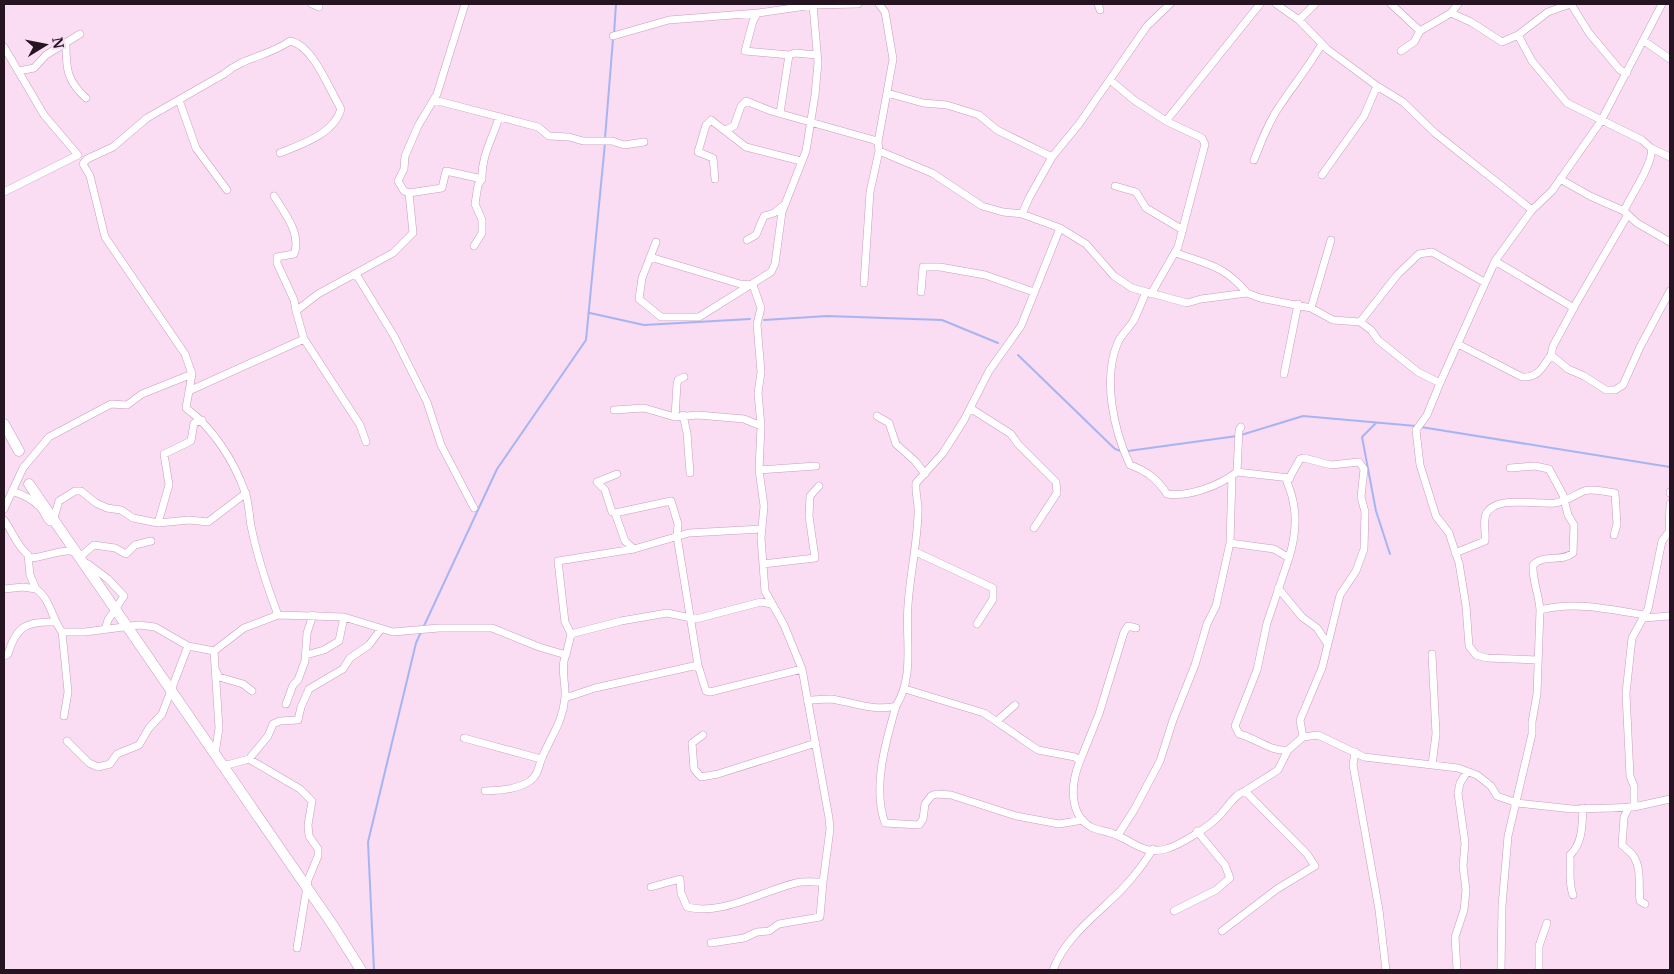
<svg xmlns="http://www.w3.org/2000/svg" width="1674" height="974" viewBox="0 0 1674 974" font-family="Merriweather,serif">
	<rect width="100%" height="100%" fill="#fadcf3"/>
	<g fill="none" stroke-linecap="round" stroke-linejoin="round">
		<path stroke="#a6b5f2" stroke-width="2" d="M614 34 616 4
			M605 138 613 39
			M590 313 644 325 750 319
			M764 320 827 316 942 320 998 343
			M1018 355 1115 449 1121 451
			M1376 423 1362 437 1376 511 1390 554
			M1421 427 1670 467
			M1241 435 1303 416 1416 426
			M1128 451 1237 436
			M423 628 497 469 586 340 605 143
			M374 970 368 842 416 643 421 632"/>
		<defs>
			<path id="minor" d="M312 4 319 7
				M465 4 437 94 418 126 405 156 404 169 398 181 404 191 409 193 442 188 446 171 482 179
				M1098 4 1100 10
				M1276 4 1299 20 1327 49 1377 86
				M1391 4 1420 31
				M1571 4 1589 33 1620 70 1627 73
				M1451 13 1471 22 1502 42 1518 35 1548 12 1570 4
				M1299 20 1315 4
				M1518 35 1532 61 1567 103 1642 140 1651 148 1670 157
				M613 36 669 20 758 13
				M1644 41 1670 59
				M66 44C66 69 67 81 86 98
				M4 47 44 115 78 155 4 192
				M1401 51 1414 42 1420 31 1451 13 1458 4
				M789 55 795 53 817 55
				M19 71 34 68 46 55 80 34
				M1110 80 1134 100 1166 121 1260 4
				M887 93 923 103 947 105 979 115 997 130 1052 157
				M179 100 196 148 227 190
				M434 100 538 127 549 136 569 137 583 141H612L624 145 644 142
				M780 113 789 55 745 51 753 21 758 13 813 5 858 4
				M726 130 734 126 741 106 746 101 771 111 874 140 878 142 879 151 932 173 982 206 1003 212 1022 214 1060 228 1086 244 1114 276 1132 288 1187 303 1201 299 1247 293 1260 298 1311 308 1333 320 1360 322 1371 330 1378 340 1418 372 1440 383 1427 415 1416 430 1417 439 1420 465 1436 516 1449 533 1459 563 1466 606 1469 646 1476 655 1487 658 1538 660
				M878 142 893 59 885 12 879 4
				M1254 160C1261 142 1268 123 1279 107 1293 86 1309 66 1322 44
				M1322 175 1364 116 1377 86 1403 102 1435 133 1532 210
				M715 179 713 158 698 152 706 125 711 120 746 147 801 161
				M1560 179 1590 196 1624 211 1637 223 1670 242
				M1115 186 1136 192 1146 208 1183 230
				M274 196C284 212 302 234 294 254L277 257V263L294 300 296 311
				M1624 211C1630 197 1655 161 1651 148
				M1022 214 1029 198 1052 157 1079 124 1147 26 1170 4
				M1627 216 1578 300 1553 346 1551 355 1568 369 1584 376 1606 390H1615L1623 385 1640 347 1670 291
				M747 240 756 235 764 216 774 213 784 205
				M656 242 642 278 639 299 661 317H699L771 272 775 264 782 212 806 151 815 95 818 63 813 5
				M474 246 482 233V220L475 204 478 185 482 179C481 156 493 138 499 117
				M1176 253C1207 264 1225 266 1247 293
				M650 257 740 284 752 285
				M1495 261 1574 308
				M356 274 394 336 427 402 441 445 474 508
				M864 283 870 192 879 151
				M921 292 923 267H940L985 275 1034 292
				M1146 292C1142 302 1138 311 1134 320 1129 328 1122 334 1118 342 1102 379 1114 431 1130 465 1147 471 1157 479 1167 494 1189 497 1219 486 1237 472L1239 430 1241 427
				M1151 294 1178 247 1205 144 1202 138 1166 121
				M1311 308 1331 240
				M1360 322 1398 274 1419 254 1432 252 1484 282
				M304 339 360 425 366 442
				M1458 344 1522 377C1538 378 1542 368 1551 355
				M1284 374 1298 304
				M1440 383 1495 261 1532 210 1552 191 1601 121 1662 4
				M191 390 304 339 296 311 318 294 393 253 413 233 409 193
				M970 408 1011 434 1018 444 1056 482 1057 493 1034 528
				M614 410 644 408 675 417 698 415 744 419 761 426
				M683 415 687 433 690 473
				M877 416 889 423 896 444 915 461 925 474
				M675 417 677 384 678 380 684 377
				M202 420 194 423 191 441 164 454 169 485 158 523 189 520 208 522 246 493
				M759 470 816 466
				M1237 472 1290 478
				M12 491C23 495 33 499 41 508 45 513 45 518 50 522L53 521 59 501 75 491H81L96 503 107 508 121 510 133 518 158 523
				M1670 492V493
				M4 509 23 468 49 437 111 404 127 405 142 394 192 374
				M615 513 612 512 605 490 597 482 617 474
				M4 520C13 532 16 545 28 555L30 575 36 589 23 587 4 589
				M1230 543 1274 549 1289 558 1267 623 1257 670 1235 726 1239 734C1256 738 1270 752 1288 750
				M634 549 625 541 615 513 671 501 678 524 677 536 698 665 706 691 710 692 802 669
				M916 552 993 588V599L977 624
				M1455 553 1485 541C1486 532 1482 517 1488 511 1500 496 1538 505 1555 503 1568 501 1574 495 1584 491 1592 488 1606 492 1615 493L1617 524 1614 535
				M81 556 94 545 115 548 126 554 135 545 151 541
				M28 558C42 559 66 546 78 553
				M1289 558C1297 531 1298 508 1287 482L1300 459 1304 458 1331 465 1359 462 1364 469 1361 497 1365 512 1364 549 1356 571 1340 595 1322 668 1300 720 1303 737
				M88 564 108 579 124 596 108 620 105 629
				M763 564 815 558 809 516 810 496 819 486
				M1278 588 1302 617 1317 628 1327 643
				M36 589C50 598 52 619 62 632H85L139 625 155 627 188 646 214 651 244 628 278 615 344 617 393 632 439 628H492L539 647 566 655C560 665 566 685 565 697 563 722 551 736 542 758 538 767 539 774 530 781 516 790 500 790 485 791
				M1540 610C1575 601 1609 609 1644 615
				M278 615C267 586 257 556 251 526 249 515 249 502 245 492 234 461 213 428 186 408L192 374 185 354 105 237 90 176 83 164 87 159 113 147 147 118 224 74C244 57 269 56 290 41 313 45 329 89 341 109 334 134 302 144 280 153
				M1643 618 1670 616
				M62 632 68 692 64 716
				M571 634 565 622 558 561 634 549 689 533 762 529
				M214 651 219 728 215 754 219 763 227 765 249 759 300 789 312 801 308 825 309 836 318 849V856L308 880 297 948
				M306 655 324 650 339 641 344 617
				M566 655 571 634 621 621 667 613 696 619 761 602 771 604
				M4 656 8 654C16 627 26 621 54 622
				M216 671 219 677 243 684 252 691
				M905 689 984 713 1038 750 1075 757 1080 761C1071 782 1068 814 1091 827 1099 831 1108 831 1116 835 1134 842 1144 855 1166 849 1180 845 1207 828 1218 817 1227 809 1233 795 1245 791L1307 854 1315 866 1277 889 1222 931
				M565 698 595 688 698 665
				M807 700C815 700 824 699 831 699 852 702 875 712 896 706 915 676 905 639 908 605 910 575 917 545 918 514 919 503 915 494 916 483L943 453 964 420 989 371 1021 326 1060 228
				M286 704 293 685 298 680 305 661 307 633 313 615
				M896 706C886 741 872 787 885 823L919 825 923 819 925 804 931 796 936 794 951 795 1016 816 1059 824 1083 820
				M997 721 1015 705
				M703 735 692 743 694 769 701 777 718 774 816 743
				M464 738 541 759
				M67 741 89 763 98 767 110 764 117 754 139 745 149 728 162 714 188 646
				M1355 752 1353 765 1357 787 1379 910 1386 970
				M249 759 268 736 273 724 280 721 298 720 301 707 309 689 343 669 350 658 369 645 381 629
				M1080 761 1099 714 1124 632 1128 626 1136 628
				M1432 765 1436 734 1432 654
				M1245 791 1278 770 1288 750 1303 737 1318 735 1364 757 1458 768 1477 775 1491 786 1497 796 1517 803 1572 809 1612 808 1634 807 1670 799
				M1629 807 1624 817 1622 845C1626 849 1631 852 1634 857 1642 870 1638 887 1640 901L1645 904
				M1634 807V786L1630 776 1626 693 1632 638 1648 609 1662 541 1669 532 1670 504
				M1118 835 1134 810 1160 761 1173 720 1195 665 1207 624 1216 606 1230 543 1232 476
				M651 887 680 879 681 893 687 907C722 916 762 891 796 883 804 881 814 882 823 882L830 829 829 818 802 669 784 625 765 591 761 538 764 506 759 470 761 426 758 393 761 372 757 324 761 308 753 285
				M1573 895C1568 882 1571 870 1570 855 1583 843 1582 824 1583 808
				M1174 911 1216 890 1230 878 1225 865 1197 831
				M711 943 744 938 757 932 769 931 779 924 820 917 823 882
				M1053 970C1066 935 1100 913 1125 886 1135 875 1145 862 1153 849
				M1457 970 1455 937 1464 910 1466 890 1463 866 1465 843 1458 793 1460 783 1467 772
				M1501 970 1502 906 1508 836 1532 734V722L1537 694 1540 610C1539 594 1532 580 1533 565 1545 553 1560 563 1573 553L1574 525 1568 515 1563 495 1549 469 1535 466 1510 468
				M1539 970V946L1547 923"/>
			<path id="highway" d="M4 424 19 451
				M29 484 332 924 361 970"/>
		</defs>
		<use href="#minor" stroke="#cb9cc1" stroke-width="8"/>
		<use href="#highway" stroke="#cb9cc1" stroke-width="11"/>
		<use href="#minor" stroke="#fff" stroke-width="7"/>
		<use href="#highway" stroke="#fff" stroke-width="10"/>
	</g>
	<rect width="1674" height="974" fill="none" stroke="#261423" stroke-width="10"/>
	<g transform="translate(45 45) rotate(80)" stroke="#fadcf3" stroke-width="4" paint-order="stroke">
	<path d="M0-4L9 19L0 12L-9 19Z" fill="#261423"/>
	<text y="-8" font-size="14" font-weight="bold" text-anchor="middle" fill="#261423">N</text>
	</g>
</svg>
